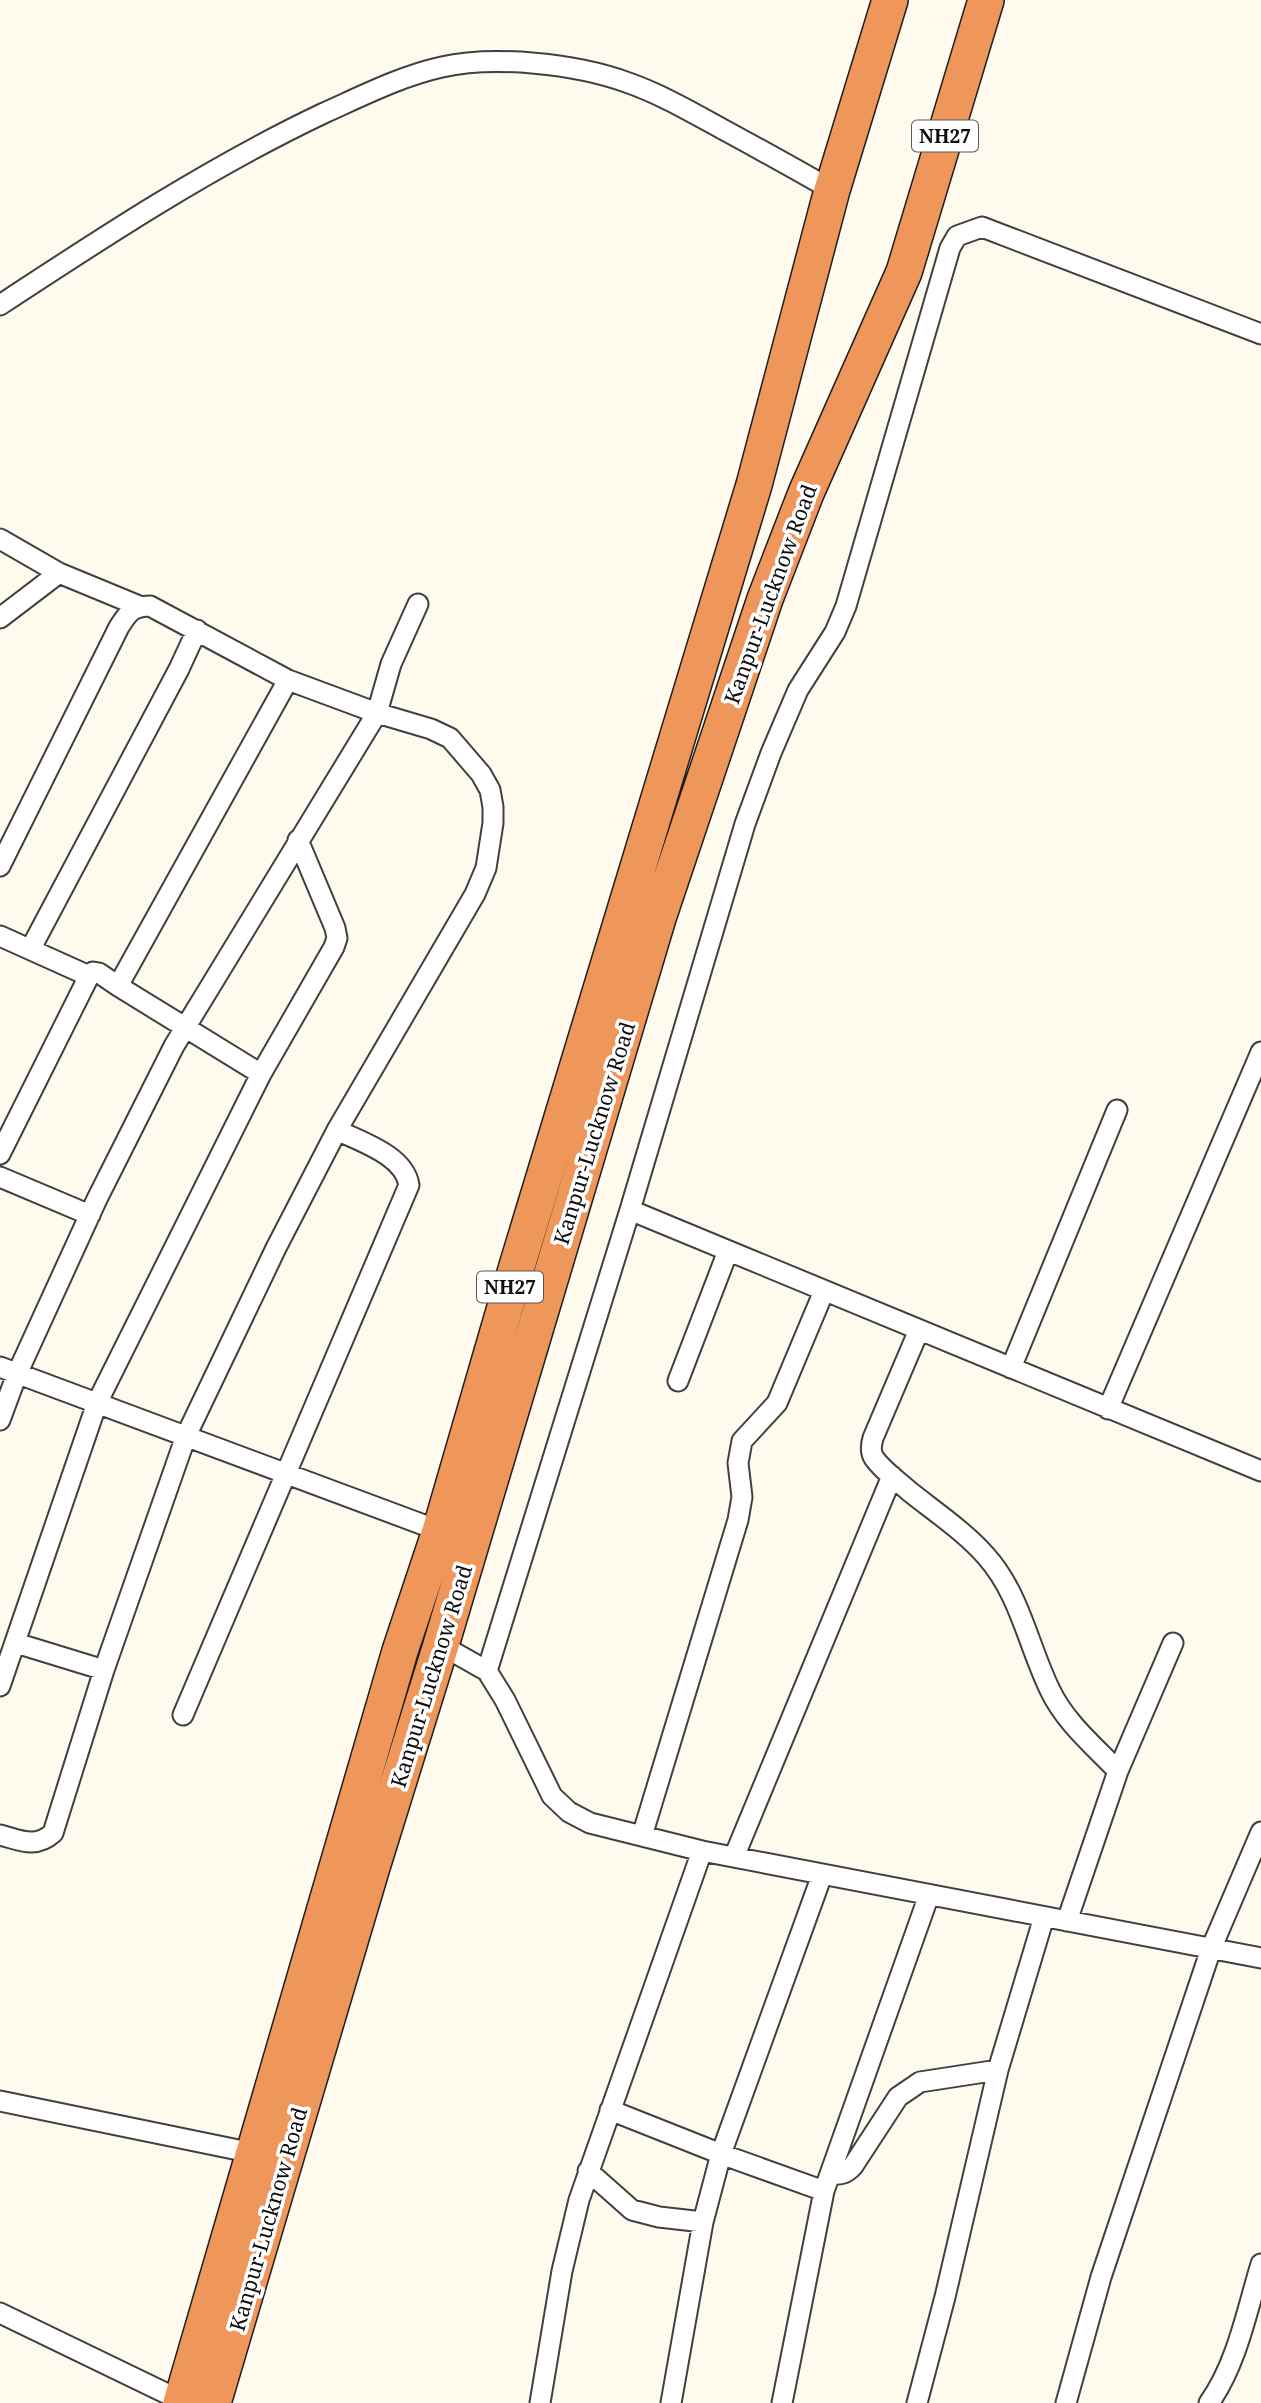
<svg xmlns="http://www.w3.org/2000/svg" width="1261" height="2403" viewBox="0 0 1261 2403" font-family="'Noto Serif',serif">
	<rect width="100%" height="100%" fill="#fefaed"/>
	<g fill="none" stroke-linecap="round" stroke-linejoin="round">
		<defs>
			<path id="street" d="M0 305C105 236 210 167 324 113 362 96 401 76 442 67 494 55 576 64 626 82 661 94 693 113 726 131 761 150 797 170 832 190
				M0 539 59 573 0 618
				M59 573 139 606
				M0 866 119 627C128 613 132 606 150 606L288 680 377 713 431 729 450 738 481 774 490 790 493 807V823L486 868 475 894 337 1130 276 1248 186 1436 104 1670 53 1833C35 1849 20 1840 0 1835
				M0 936 89 976
				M31 948 179 669 197 630
				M261 1074 118 986 288 680
				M0 1154 89 976 93 972 99 973 118 986
				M0 1177 90 1215
				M630 1210 1261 1471
				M919 1330 873 1438C871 1445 870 1452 874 1458 883 1471 898 1481 909 1491 935 1512 964 1531 986 1556 1020 1594 1028 1645 1050 1690 1065 1722 1094 1746 1118 1771
				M0 1367 440 1531
				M1011 1368 1117 1110
				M678 1381 728 1251
				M1108 1409 1261 1052
				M0 1420 17 1374 97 1199 174 1046 377 713 391 664 418 604
				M16 1643 104 1670
				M441 1645 487 1671 505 1700 552 1796 569 1812 590 1823 702 1851 1261 1958
				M487 1671 630 1210 745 824 771 753 798 690 835 632 846 606 950 248 957 236 982 227 1261 334
				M0 1686 97 1403 261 1074 334 947 337 938 335 928 298 840
				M183 1715 409 1185C404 1155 361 1142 337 1130
				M642 1836 738 1520 742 1497 738 1463 742 1441 777 1403 824 1291
				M734 1857 892 1476
				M1067 1921 1118 1771 1173 1643
				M0 2101 253 2153
				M610 2110 721 2154 824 2191
				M588 2171 632 2210 659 2217 703 2222
				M830 2174C840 2175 846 2174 853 2166L898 2097 920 2082 998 2070
				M0 2313 182 2401
				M540 2403 562 2271 579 2200 702 1851
				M671 2403 703 2222 721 2154 822 1875
				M782 2403 824 2191 929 1895
				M917 2403 945 2297 998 2070 1044 1917
				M1066 2403 1101 2277 1211 1949 1261 1832
				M1209 2403C1237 2364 1247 2310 1261 2264"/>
			<path id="highway" d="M181 2403 400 1651 440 1531 517 1266 754 485 832 190 890 0
				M213 2403 372 1867 441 1645 658 918 765 599 806 493 904 272 986 0"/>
		</defs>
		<use href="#street" stroke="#404040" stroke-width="23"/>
		<use href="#highway" stroke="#1e1e1e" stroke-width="38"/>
		<use href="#street" stroke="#fff" stroke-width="19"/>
		<use href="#highway" stroke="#ef975a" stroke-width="35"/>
	</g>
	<g text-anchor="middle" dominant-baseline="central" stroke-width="7" stroke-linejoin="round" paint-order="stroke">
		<g fill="#fff" stroke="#565656" stroke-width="2">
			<rect x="912" y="120.5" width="66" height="31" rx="5"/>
			<rect x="477" y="1271.5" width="66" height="31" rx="5"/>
		</g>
		<g font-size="19" font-weight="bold" fill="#0d0d0d">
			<text x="945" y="136">NH27</text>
			<text x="510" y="1287">NH27</text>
		</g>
		<g font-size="21" fill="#0d0d0d" stroke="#fff">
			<text transform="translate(770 594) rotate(-70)">Kanpur-Lucknow Road</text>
			<text transform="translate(594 1133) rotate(-73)">Kanpur-Lucknow Road</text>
			<text transform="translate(431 1676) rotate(-73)">Kanpur-Lucknow Road</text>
			<text transform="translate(268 2219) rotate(-74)">Kanpur-Lucknow Road</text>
		</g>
	</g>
</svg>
